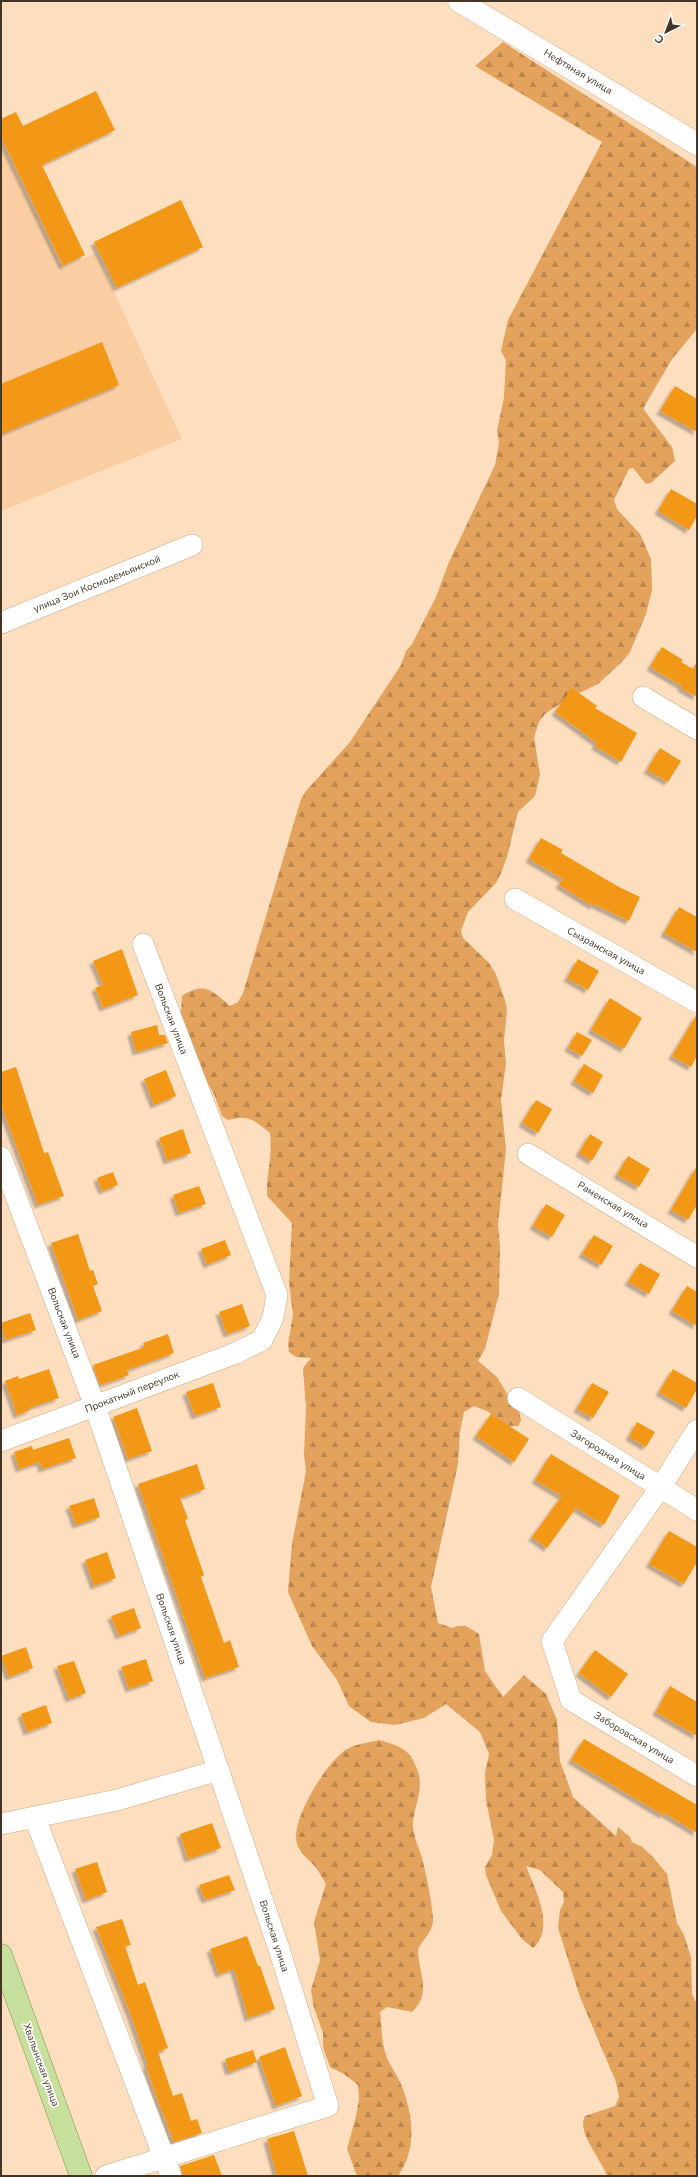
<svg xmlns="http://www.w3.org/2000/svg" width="698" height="2177" viewBox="0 0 698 2177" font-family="'Nunito Sans',sans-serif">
	<defs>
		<pattern id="forest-firs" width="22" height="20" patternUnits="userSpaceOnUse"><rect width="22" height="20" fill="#e3a35d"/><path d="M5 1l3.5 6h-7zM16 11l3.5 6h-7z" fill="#ba864d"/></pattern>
		<filter id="shadow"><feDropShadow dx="-3.5" dy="3.5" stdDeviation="1" flood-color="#0004"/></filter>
	</defs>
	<rect width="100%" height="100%" fill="#fddebf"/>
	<path fill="#facea2" d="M1 145 62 269 96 253 182 439 1 511Z"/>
	<path fill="url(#forest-firs)" d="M503 42 697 167V329L672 359 644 407V410L672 447 675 461 651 483 646 484 633 468 629 469 614 500 617 509 640 534 651 559 652 590 646 614 630 652 623 661 598 684 567 699 545 714 539 722 534 737 540 775 535 796 518 812 507 857 501 873 496 883 468 912 461 931 463 938 488 962 495 972 505 1000 507 1010 504 1041 506 1063 501 1100 506 1149 498 1225 500 1246 499 1294 485 1349 478 1361 497 1377 512 1402 519 1410 521 1421 518 1426H508L487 1411 474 1406 464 1412 460 1431 458 1464 431 1587 438 1623 452 1628C464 1623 468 1627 479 1634L485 1671 503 1697 524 1675 546 1694 557 1720 560 1761 573 1797 616 1836 618 1827 630 1837 632 1842 642 1847 652 1856 667 1874 677 1923 684 1935 691 1957 692 1994 697 2004V2176H607C602 2160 576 2132 585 2116L615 2106 619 2097 616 2082 580 1997 558 1928 560 1910 564 1902 563 1892 540 1870 526 1866C535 1889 556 1928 533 1948L522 1939 501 1911 486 1875 485 1867 492 1855 494 1840 486 1800 485 1773 489 1754 480 1732 446 1704 424 1718 395 1725 371 1722 357 1712 349 1706 337 1680 312 1646 288 1592 292 1544 306 1471 304 1454 306 1408 303 1368 311 1358 296 1357 289 1352 288 1344 293 1315 289 1282 292 1223 267 1196C266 1174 273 1156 270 1133 254 1120 250 1115 228 1120L222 1116 214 1094 203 1075 180 1027 182 996C205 981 212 991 230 1006L238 1002 243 993 301 799 306 791 350 742 401 665 406 651 412 644 436 597 449 562 495 465 499 443 497 431 504 397 506 360 501 351 508 320 602 142 475 66Z
		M379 1740C400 1746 411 1749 418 1772 424 1790 414 1806 413 1823 412 1833 419 1848 422 1858 427 1878 431 1897 433 1918 434 1935 417 1942 418 1953 420 1976 431 1994 412 2012L387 2007 380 2012C382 2027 381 2040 386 2055 389 2064 396 2073 400 2082 413 2112 418 2148 398 2176H357L347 2149 356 2116 359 2099 358 2085 344 2074 330 2067 323 2047V2033L314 2008 311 1990 320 1960 314 1922 326 1884C323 1879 320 1873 316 1868 310 1860 301 1855 297 1844 290 1821 325 1765 344 1751 353 1744 368 1743 379 1740Z"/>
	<path fill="#f39813" filter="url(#shadow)" d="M96 91 115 130 42 165 85 255 63 266 1 137V119L16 112 23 126Z
		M181 200 203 247 117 288 94 242Z
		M102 342 119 385 1 434V384Z
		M675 386 697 399V432L660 411Z
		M671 489 697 504V516L689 530 658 511Z
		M662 647 683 660 681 662 693 669 697 661V697L681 688 682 686 650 667Z
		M572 688 597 706 595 708 637 733 621 762 595 746 597 743 555 712Z
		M660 748 681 761 668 782 647 770Z
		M541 838 563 850 561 853 619 887 640 897 629 921 594 904 593 906 559 885 563 879 529 859Z
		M679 907 697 917V952L664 933Z
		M122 949 138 995 103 1008 95 988 103 985 93 961Z
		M578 959 599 971 588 990 567 978Z
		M610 998 642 1018 624 1049 591 1030Z
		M697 1014V1056L691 1067 672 1056Z
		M157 1025 159 1035H165L168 1043 136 1052 131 1032Z
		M577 1032 592 1040 582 1056 568 1048Z
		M584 1064 603 1075 593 1093 574 1081Z
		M16 1067 44 1153 48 1152 64 1196 38 1205 1 1105V1072Z
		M166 1070 176 1096 154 1105 144 1079Z
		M536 1100 552 1109 538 1133 522 1123Z
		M183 1129 191 1153 167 1161 159 1138Z
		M590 1134 603 1142 592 1161 579 1153Z
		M628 1156 650 1169 639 1187 617 1175Z
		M697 1166V1205L688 1220 671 1210Z
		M113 1172 118 1185 102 1191 97 1178Z
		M199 1186 206 1204 179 1213 173 1195Z
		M546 1204 565 1215 552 1237 533 1226Z
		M78 1234 90 1271 93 1270 98 1284 93 1286 102 1311 78 1320 51 1243Z
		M594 1235 613 1246 601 1265 582 1254Z
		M225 1240 231 1255 207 1265 201 1249Z
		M640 1263 660 1274 649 1294 628 1282Z
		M687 1286 697 1292V1326L672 1311Z
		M242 1304 250 1326 227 1334 219 1312Z
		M30 1313 36 1330 5 1340 1 1323Z
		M168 1334 174 1353 127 1370 129 1375 100 1385 93 1365 145 1347 143 1343Z
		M49 1369 59 1398 29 1408 30 1410 17 1415 5 1381 18 1376 19 1379Z
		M673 1369 697 1383V1389L686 1408 659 1392Z
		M213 1383 221 1407 195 1416 186 1392Z
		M592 1383 609 1392 593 1418 577 1409Z
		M137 1408 152 1451 128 1459 113 1417Z
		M491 1414 529 1439 514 1462 476 1436Z
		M637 1422 655 1432 646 1447 629 1437Z
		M69 1438 76 1458 42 1469 40 1462 19 1469 14 1452 32 1446 33 1450Z
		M551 1454 620 1496 604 1525 576 1508 547 1548 532 1537 562 1496 535 1480Z
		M197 1464 205 1489 180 1498 188 1519 185 1520 204 1575 201 1577 224 1643 230 1640 239 1667 205 1678 138 1484Z
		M94 1498 100 1517 76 1525 69 1506Z
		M669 1531 697 1547V1562L684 1584 649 1564Z
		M107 1552 116 1578 94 1586 85 1560Z
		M134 1608 141 1628 119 1636 111 1616Z
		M26 1647 33 1668 9 1677 1 1656Z
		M595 1650 628 1674 611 1697 579 1673Z
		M146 1659 153 1681 129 1689 121 1667Z
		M74 1661 86 1693 69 1699 57 1666Z
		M670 1686 697 1702V1736L656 1712Z
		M46 1705 52 1723 27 1732 21 1714Z
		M584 1739 697 1805V1833L664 1813 663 1815 571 1760Z
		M212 1823 221 1848 188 1859 180 1834Z
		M97 1862 107 1892 86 1900 75 1869Z
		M229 1875 235 1890 205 1900 199 1885Z
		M122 1919 131 1945 125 1946 138 1985 145 1982 168 2048 158 2052 173 2096 182 2093 191 2121 197 2119 202 2133 174 2142 158 2101 146 2066 148 2065 131 2016 96 1927Z
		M247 1936 258 1966H260L275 2009 248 2018 234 1969 219 1974 210 1949Z
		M285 2047 302 2096 276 2106 259 2057Z
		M253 2050 257 2062 229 2072 225 2059Z
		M294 2131 308 2176H277L267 2139Z
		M214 2155 222 2176H183L180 2166Z"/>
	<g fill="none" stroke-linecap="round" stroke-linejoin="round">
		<defs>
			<path id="minor" d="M1 623 192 545
				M643 697 697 729
				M515 899 697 1002
				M528 1154 697 1257
				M1 1157 95 1406 278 1946 328 2106 106 2176
				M518 1398 697 1510
				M697 1430 660 1488 552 1641 571 1700 697 1776
				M1 1441 236 1353 262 1340 273 1318 277 1295 143 944
				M35 1818 171 2176
				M1 1824 117 1800 219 1770"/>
			<path id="tertiary" d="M459 1 697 144"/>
			<path id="primary" d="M1 1955 81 2176"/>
		</defs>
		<use href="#minor" stroke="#cea983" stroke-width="22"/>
		<use href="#tertiary" stroke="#cea983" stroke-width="23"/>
		<use href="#primary" stroke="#80964a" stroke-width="23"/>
		<use href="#minor" stroke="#fff" stroke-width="21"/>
		<use href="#tertiary" stroke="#fff" stroke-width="22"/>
		<use href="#primary" stroke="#c7e09e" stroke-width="22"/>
	</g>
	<g text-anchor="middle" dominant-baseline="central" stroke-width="3.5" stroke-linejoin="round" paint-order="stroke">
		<g font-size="10" fill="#443526" stroke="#fff">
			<text transform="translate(578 72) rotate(31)">Нефтяная улица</text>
			<text transform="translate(97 584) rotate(-22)">улица Зои Космодемьянской</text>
			<text transform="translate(606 951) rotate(29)">Сызранская улица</text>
			<text transform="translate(171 1019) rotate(69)">Вольская улица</text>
			<text transform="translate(613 1205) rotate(31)">Раменская улица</text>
			<text transform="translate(64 1323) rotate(69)">Вольская улица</text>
			<text transform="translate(132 1392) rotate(-21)">Прокатный переулок</text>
			<text transform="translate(608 1455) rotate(32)">Загородная улица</text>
			<text transform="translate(171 1629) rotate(71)">Вольская улица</text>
			<text transform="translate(634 1738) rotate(31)">Заборовская улица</text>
			<text transform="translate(274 1936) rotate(72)">Вольская улица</text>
			<text transform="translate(41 2065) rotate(70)">Хвалынская улица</text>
		</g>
	</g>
	<rect width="698" height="2177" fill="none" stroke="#443526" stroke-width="4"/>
	<g transform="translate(666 32) rotate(222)" stroke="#ffffff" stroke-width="3" paint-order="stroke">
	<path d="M0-3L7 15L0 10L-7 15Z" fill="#443526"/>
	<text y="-6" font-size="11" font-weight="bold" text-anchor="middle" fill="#443526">С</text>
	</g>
</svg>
